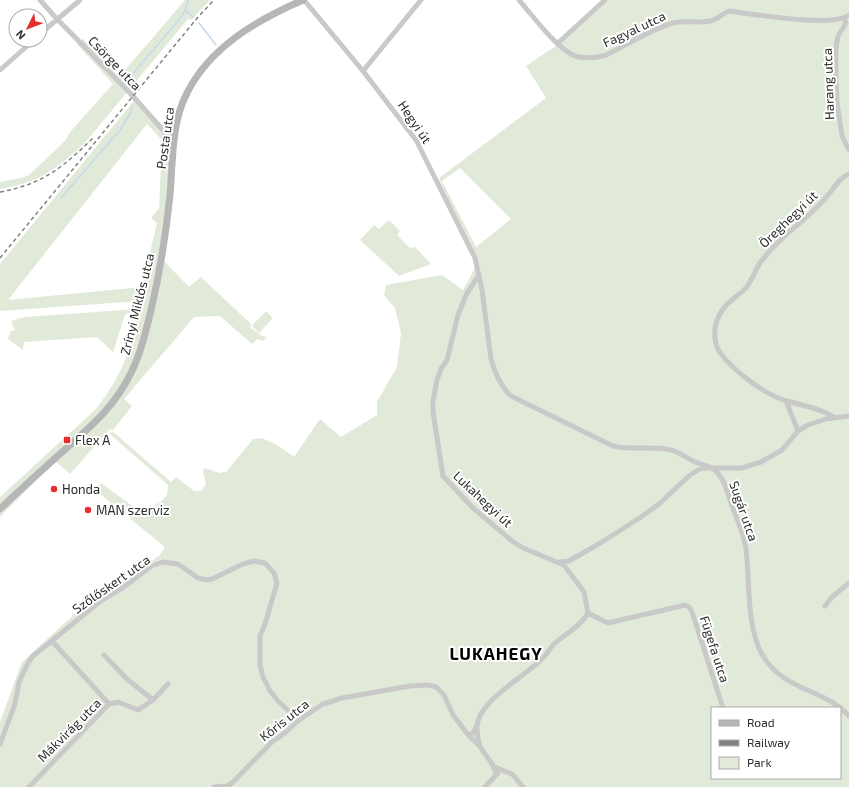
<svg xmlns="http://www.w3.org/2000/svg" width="849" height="787" viewBox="0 0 849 787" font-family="'Exo 2',sans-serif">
	<rect width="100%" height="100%" fill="#fff"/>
	<path fill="#e1ead9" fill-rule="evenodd" d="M185 0H210L191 20 188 19 84 144C72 154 61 165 47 173 33 182 16 186 0 189V182L21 178 29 175 66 140 70 132 113 84 77 44 83 39 119 77Z
		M608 0H849V787H0V722L22 662 78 611 105 595 160 555 165 547 95 490 101 483 142 513 162 501 167 495 168 485 110 434 112 431 171 482 176 477 194 491H201L206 484 203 472 204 468 220 473 226 472 253 439 262 438 277 445 294 457 320 419 341 437 377 415V402L397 367 401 333 395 308 384 295 386 285 442 275 463 290 476 266 439 178 546 98 526 66 563 41ZM460 168 511 219 476 247 442 181ZM712 708H840V778H712Z
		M137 97 174 139 163 260 189 287 201 277 251 324 250 327 262 336 267 337 263 341 257 339 252 344 220 316 194 317 124 399 132 406 113 430 110 429 70 474 55 461 0 517V497L96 409C120 378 131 352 137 314L128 313 125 315 113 352 97 337 24 342 23 350 8 339 10 332 15 330 11 321 25 317 138 309 140 301 0 311V264ZM147 124 162 140 159 210 158 209 151 218 157 223 142 287 8 300Z
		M389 220 400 231 397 235 410 248 415 247 431 264 399 276 360 240 374 225 379 229Z
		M266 311 273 318 259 333 252 326Z"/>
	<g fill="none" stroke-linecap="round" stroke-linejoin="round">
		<path stroke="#c5d9eb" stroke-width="1.5" d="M186 11 193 17
			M199 23 216 45
			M130 83 131 76 182 16 185 10 188 0
			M61 198 120 130 131 112 132 106"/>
		<path stroke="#c9c9c9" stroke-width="5" d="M40 0 57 19 131 94 168 136 175 140
			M304 0 363 71 416 140 475 258 482 290 491 359C495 373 501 387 511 396L613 446C633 451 653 445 671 450 679 452 685 457 693 461 698 463 704 465 710 467 724 474 727 492 732 506 737 519 744 534 746 549 750 581 746 628 763 656 785 692 824 688 849 716
			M519 0C533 16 556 48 575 56 585 59 596 58 606 55 627 45 648 31 670 24 683 19 697 24 710 21 716 20 722 14 729 11 753 14 831 28 849 15
			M844 18 846 23 838 36 836 48V76L837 102 842 136 849 150
			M40 34 80 0
			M558 43 605 0
			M0 70 34 40
			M363 71 421 0
			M479 275 467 293 458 315 447 360 441 369 437 380 433 401V412L443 476 473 508 512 541 523 548 564 565 584 592 588 613C579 628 566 633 554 644 550 648 547 654 543 658 526 676 476 702 477 728 477 733 478 740 480 746 485 757 494 761 496 775
			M786 401 798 431
			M835 418C821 408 803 406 787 401 765 395 734 371 721 354 713 344 713 327 719 316 724 304 735 298 744 290 753 281 755 268 763 259 781 235 809 219 828 195 834 188 840 177 849 174
			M559 562 569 561 602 542 641 517 659 504 690 475 698 470 703 468H742L761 462 782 450 798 431 808 425 826 419 849 416
			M825 606 832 597 849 583
			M588 613 608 623 685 605 689 607 692 612 723 708
			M52 641 109 704
			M104 655 127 679 153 700
			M469 736 480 746
			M0 744 15 704 19 682 28 663 33 656 102 600 124 587 151 566 163 562 178 564 198 578 207 580 212 579 243 564 254 561 265 563 274 573 277 583 265 624 260 636V665L263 677 270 691 279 702 299 720
			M495 767 512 774 523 787
			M29 787 109 704 118 702 138 710 153 700 168 684
			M214 787 227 786 232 783 272 742 285 733 299 720 323 704 342 698 410 686 428 685 436 687 444 695 453 715 469 736 473 733 477 726
			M485 787 498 773"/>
		<path stroke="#b6b6b6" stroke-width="7" d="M0 509C20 490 40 472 61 453 90 427 115 407 132 371 141 352 146 331 151 310 160 272 166 234 170 195 173 162 171 123 187 93 210 47 257 20 303 0"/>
		<path stroke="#818181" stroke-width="1.5" stroke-dasharray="4 3" stroke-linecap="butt" d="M0 192C43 184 62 168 93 138
			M0 258 198 17 214 0"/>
	</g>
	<g fill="#e62e2c" stroke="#fff" stroke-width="1.5">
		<rect x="63" y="436" width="8" height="8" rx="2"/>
		<circle cx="54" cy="489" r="4"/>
		<circle cx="88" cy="510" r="4"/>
	</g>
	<g text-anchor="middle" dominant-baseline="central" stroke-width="4" stroke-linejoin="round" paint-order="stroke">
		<g font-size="13" fill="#2c2c2c" stroke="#fff">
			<text transform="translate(634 29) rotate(-25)">Fagyal utca</text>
			<text transform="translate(115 63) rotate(46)">Csörge utca</text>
			<text transform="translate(828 84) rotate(-92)">Harang utca</text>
			<text transform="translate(415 122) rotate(56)">Hegyi út</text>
			<text transform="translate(165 138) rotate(-82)">Posta utca</text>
			<text transform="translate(788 219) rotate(-44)">Öreghegyi út</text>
			<text transform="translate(137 304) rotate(-76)">Zrínyi Miklós utca</text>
			<text transform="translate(483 499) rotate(43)">Lukahegyi út</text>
			<text transform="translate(744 511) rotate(71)">Sugár utca</text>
			<text transform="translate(111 584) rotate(-35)">Szőlőskert utca</text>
			<text transform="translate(715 649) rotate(72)">Fügefa utca</text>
			<text transform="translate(284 720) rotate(-38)">Kőris utca</text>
			<text transform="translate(69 730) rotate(-45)">Mákvirág utca</text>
		</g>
		<g font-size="13" fill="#2c2c2c" stroke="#fff" text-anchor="start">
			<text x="75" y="440">Flex A</text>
			<text x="62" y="489">Honda</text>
			<text x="96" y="510">MAN szerviz</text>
		</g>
		<g font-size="17" font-weight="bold" letter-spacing="1" fill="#000" stroke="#fff">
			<text x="496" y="653">LUKAHEGY</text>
		</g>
	</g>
	<rect x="711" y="707" width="130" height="72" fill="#ffffff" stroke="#ababab"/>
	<rect x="719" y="720" width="20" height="6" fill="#b6b6b6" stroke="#ababab"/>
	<text x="747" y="727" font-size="12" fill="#2c2c2c">Road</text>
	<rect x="719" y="740" width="20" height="6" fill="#818181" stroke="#ababab"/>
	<text x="747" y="747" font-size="12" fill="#2c2c2c">Railway</text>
	<rect x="719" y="757" width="20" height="12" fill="#e1ead9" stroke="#ababab"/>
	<text x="747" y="767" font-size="12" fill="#2c2c2c">Park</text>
	<g transform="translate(28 28) rotate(227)"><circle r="19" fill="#ffffff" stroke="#ababab"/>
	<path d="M0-3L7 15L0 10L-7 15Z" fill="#e62e2c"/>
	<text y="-6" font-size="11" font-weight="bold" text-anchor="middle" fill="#2c2c2c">N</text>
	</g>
</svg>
